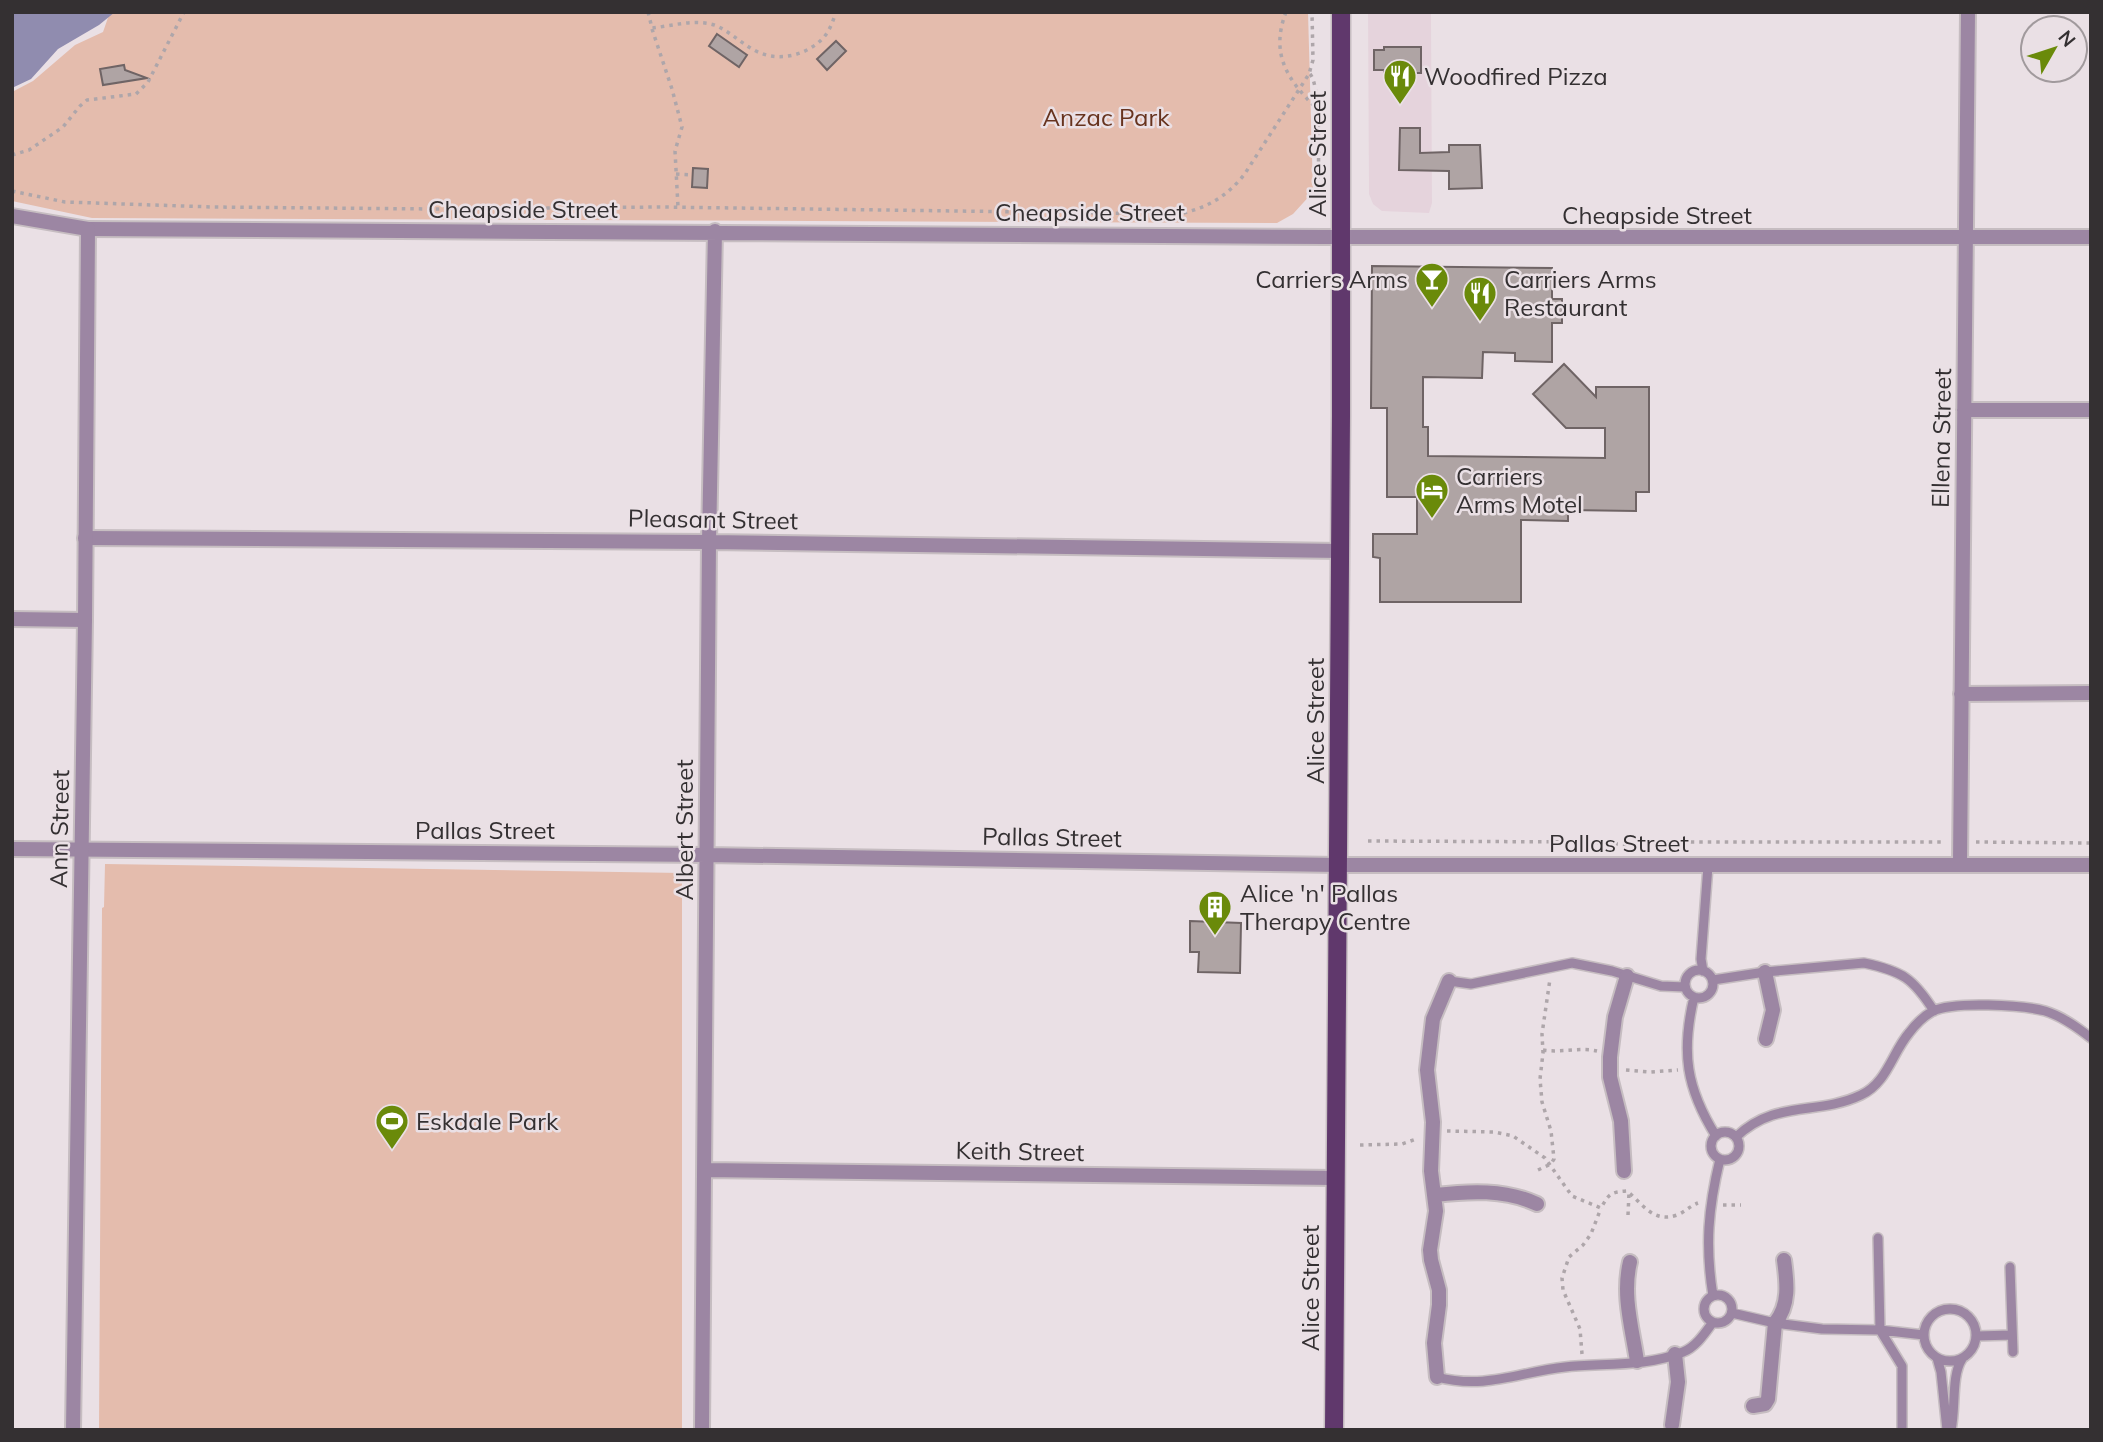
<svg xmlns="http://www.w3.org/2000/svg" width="2103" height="1442" viewBox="0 0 2103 1442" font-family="Mulish,sans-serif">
	<rect width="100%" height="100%" fill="#eae0e5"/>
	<path fill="#e5d3dc" d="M1368 12H1431L1432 203 1429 213 1382 211 1373 204 1369 194Z"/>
	<path fill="#e4bcad" d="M110 12H1308L1313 192 1293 214 1277 223 92 218 12 201V92L33 81 75 45 103 32Z
		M105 864 682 873V1430H99L102 908 104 907Z"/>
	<path fill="#908caf" d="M12 12H115L99 25 58 49 31 79 12 88Z"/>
	<path fill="#afa4a4" stroke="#6f6465" stroke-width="2" d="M717 34 747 55 739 67 709 46Z
		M836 41 846 51 827 70 817 59Z
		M1384 47H1421V73H1384V70H1374V50H1384Z
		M124 65 125 70 147 78 103 85 100 69Z
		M1400 128H1420V153L1449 152V145H1480L1482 188 1449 189V171L1399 170Z
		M693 168 708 169 707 188 692 187Z
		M1372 266 1552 268V299H1562V323H1552V362L1515 361V353L1483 352 1482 378 1423 377V427H1428V456L1605 458V428H1566L1533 394 1564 364 1596 397V387H1649V492H1636V511L1568 510V521L1521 520V602H1380V558L1373 557V534H1417V497H1387V408H1371Z
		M1190 921 1241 923 1240 973 1198 972 1199 952H1190Z"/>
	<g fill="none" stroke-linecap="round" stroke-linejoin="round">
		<defs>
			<path id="service" d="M1685 984a14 14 0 1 1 28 0a14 14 0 1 1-28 0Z
				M1703 971 1701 959 1708 866
				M1713 980 1765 972 1864 963C1902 971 1913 978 1934 1011
				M1449 981 1471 984 1572 963 1612 971 1661 986 1685 987
				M1694 997C1681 1052 1686 1088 1716 1136
				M1711 1146a14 14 0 1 1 28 0a14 14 0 1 1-28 0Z
				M1736 1137C1776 1099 1817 1116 1861 1095 1887 1083 1892 1053 1909 1033 1915 1025 1924 1016 1933 1011 1954 1001 2022 1005 2045 1011 2062 1016 2077 1027 2091 1038
				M1878 1238 1880 1330 1902 1366V1430
				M2010 1267 2013 1352
				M1704 1309a14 14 0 1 1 28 0a14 14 0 1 1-28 0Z
				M1713 1296C1705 1246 1708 1209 1720 1159
				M1924 1335a26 26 0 1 1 52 0a26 26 0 1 1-52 0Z
				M1732 1313 1775 1323 1822 1329 1880 1330 1924 1335
				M1977 1336 2012 1335
				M1937 1358 1941 1372 1947 1430
				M1437 1377C1485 1390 1519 1372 1565 1367 1603 1363 1647 1367 1683 1352 1696 1347 1705 1333 1713 1322
				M1951 1430C1956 1408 1951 1376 1962 1359"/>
			<path id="minor" d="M88 229 1326 237H2091
				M1964 410H2091
				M85 538 709 542 1341 551
				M12 619 85 620
				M1961 694 2091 693
				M12 849 707 855 1338 865
				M1960 864 1968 12
				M1765 972 1773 1010 1766 1039
				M705 1170 1335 1178
				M1624 1171 1621 1121 1610 1077V1057L1615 1017 1627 976
				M1435 1195C1469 1191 1505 1189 1537 1204
				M1630 1262C1622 1295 1632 1328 1637 1361
				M1437 1377 1434 1343 1439 1305V1290L1431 1260 1430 1250 1436 1211 1431 1171 1433 1122 1427 1070 1433 1019 1449 981
				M1753 1406 1765 1404 1768 1399 1775 1323C1790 1305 1787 1282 1784 1260
				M1672 1425 1678 1382 1675 1354
				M702 1430 709 542 715 231"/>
			<path id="tertiary" d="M12 216 88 229 85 620 73 1430
				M1338 865H2091"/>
			<path id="primary" d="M1334 1430 1341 416V12"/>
		</defs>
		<use href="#service" stroke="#c6bdc1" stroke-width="12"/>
		<use href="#minor" stroke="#c6bdc1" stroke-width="18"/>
		<use href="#tertiary" stroke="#c6bdc1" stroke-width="18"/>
		<use href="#primary" stroke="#c6bdc1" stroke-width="21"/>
		<path stroke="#aea6aa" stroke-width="3.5" stroke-dasharray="3.5 5" stroke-linecap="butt" d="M648 12 652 28C672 26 697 18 717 26 730 32 741 43 754 50 777 63 807 56 824 37 830 30 833 21 836 12
			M1286 12C1270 54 1287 79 1316 108
			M652 29 672 89 682 127 675 151 678 207
			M1310 74C1322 87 1318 171 1318 193
			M12 155 29 150 63 127 80 106 87 100 136 94 148 82 184 12
			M676 174 692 175
			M12 191 65 202 213 207 433 209 660 207 1179 214C1207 208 1226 197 1244 175L1309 74 1313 60 1312 12
			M1368 841 1589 842 1630 845 1660 842H1943
			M1976 842 2091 843
			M1543 1050C1561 1053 1579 1047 1597 1051
			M1626 1070 1650 1072 1678 1070
			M1447 1131 1494 1132 1513 1136 1545 1158 1572 1196 1601 1208C1609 1194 1610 1192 1627 1191 1641 1202 1653 1224 1677 1215 1685 1212 1690 1206 1698 1203
			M1360 1145 1402 1144 1416 1139
			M1538 1170 1551 1164 1554 1159 1551 1131 1542 1102 1540 1079 1543 1053 1542 1034 1550 979
			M1723 1205H1741
			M1628 1215 1629 1193
			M1582 1354 1580 1329 1563 1290 1562 1278 1569 1257 1583 1245 1591 1234 1601 1208"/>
		<use href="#service" stroke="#9c86a3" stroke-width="9"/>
		<use href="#minor" stroke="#9c86a3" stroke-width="14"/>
		<use href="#tertiary" stroke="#9c86a3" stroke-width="14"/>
		<use href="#primary" stroke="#60386c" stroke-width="18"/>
	</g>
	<defs>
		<symbol id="restaurant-pin" viewBox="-11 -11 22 30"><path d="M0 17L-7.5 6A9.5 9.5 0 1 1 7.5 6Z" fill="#6a8a0a" stroke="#eae0e5"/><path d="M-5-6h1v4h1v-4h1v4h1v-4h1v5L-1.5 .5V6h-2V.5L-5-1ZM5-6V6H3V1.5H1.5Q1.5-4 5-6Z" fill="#fff"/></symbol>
		<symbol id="bar-pin" viewBox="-11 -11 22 30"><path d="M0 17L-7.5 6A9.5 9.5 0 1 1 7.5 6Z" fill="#6a8a0a" stroke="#eae0e5"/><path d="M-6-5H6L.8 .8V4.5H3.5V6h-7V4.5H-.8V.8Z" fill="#fff"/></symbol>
		<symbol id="hotel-pin" viewBox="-11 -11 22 30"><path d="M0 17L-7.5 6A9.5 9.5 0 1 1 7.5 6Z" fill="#6a8a0a" stroke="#eae0e5"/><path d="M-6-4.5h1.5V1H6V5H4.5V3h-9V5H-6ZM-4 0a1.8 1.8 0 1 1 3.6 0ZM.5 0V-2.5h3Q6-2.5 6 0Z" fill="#fff"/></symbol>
		<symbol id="building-pin" viewBox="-11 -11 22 30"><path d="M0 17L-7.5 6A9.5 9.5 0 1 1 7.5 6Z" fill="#6a8a0a" stroke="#eae0e5"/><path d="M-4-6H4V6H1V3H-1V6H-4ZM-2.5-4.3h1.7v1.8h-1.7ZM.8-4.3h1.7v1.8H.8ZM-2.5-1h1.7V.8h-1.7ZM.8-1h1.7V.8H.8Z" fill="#fff"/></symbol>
		<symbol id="stadium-pin" viewBox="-11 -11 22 30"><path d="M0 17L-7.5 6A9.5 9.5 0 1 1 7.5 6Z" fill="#6a8a0a" stroke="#eae0e5"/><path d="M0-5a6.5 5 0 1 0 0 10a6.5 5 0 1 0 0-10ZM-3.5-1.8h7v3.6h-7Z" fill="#fff"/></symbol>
	</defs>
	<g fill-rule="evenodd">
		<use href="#restaurant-pin" x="1381" y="57" width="38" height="52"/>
		<use href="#bar-pin" x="1413" y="260" width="38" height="52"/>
		<use href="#restaurant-pin" x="1461" y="274" width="38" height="52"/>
		<use href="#hotel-pin" x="1413" y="471" width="38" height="52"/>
		<use href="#building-pin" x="1196" y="888" width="38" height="52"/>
		<use href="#stadium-pin" x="373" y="1102" width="38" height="52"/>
	</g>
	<g text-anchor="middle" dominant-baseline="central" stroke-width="5" stroke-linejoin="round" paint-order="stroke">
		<g font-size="24" fill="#343032" stroke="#eae0e5" text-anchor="start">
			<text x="1424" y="76">Woodfired Pizza</text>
			<text x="1408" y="279" text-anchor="end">Carriers Arms</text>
			<text x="1504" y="279">Carriers Arms<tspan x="1504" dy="28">Restaurant</tspan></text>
			<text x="1456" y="476">Carriers<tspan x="1456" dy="28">Arms Motel</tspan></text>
			<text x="1240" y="893">Alice 'n' Pallas<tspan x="1240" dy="28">Therapy Centre</tspan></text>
			<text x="416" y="1121">Eskdale Park</text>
		</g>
		<g font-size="24" fill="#67331e" stroke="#eae0e5">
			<text x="1106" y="117">Anzac Park</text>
		</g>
		<g font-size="24" fill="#343032" stroke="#eae0e5">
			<text transform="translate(1317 154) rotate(-90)">Alice Street</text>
			<text x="523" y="209">Cheapside Street</text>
			<text x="1090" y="212">Cheapside Street</text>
			<text x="1657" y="215">Cheapside Street</text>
			<text transform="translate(1941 438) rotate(-89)">Ellena Street</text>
			<text transform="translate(713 519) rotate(1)">Pleasant Street</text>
			<text transform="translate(1315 721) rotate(-90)">Alice Street</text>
			<text transform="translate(59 829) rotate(-89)">Ann Street</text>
			<text x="485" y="830">Pallas Street</text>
			<text transform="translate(684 830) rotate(-90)">Albert Street</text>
			<text transform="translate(1052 837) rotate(1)">Pallas Street</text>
			<text x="1619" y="843">Pallas Street</text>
			<text transform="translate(1020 1151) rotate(1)">Keith Street</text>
			<text transform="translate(1310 1288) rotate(-90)">Alice Street</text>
		</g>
	</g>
	<rect width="2103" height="1442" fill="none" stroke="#343032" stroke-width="28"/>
	<g transform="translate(2054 49) rotate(51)"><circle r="33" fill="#eae0e5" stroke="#a19a9d" stroke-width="2"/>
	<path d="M0-5L12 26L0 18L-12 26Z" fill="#6a8a0a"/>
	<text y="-10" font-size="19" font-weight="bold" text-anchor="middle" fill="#343032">N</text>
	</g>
</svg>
